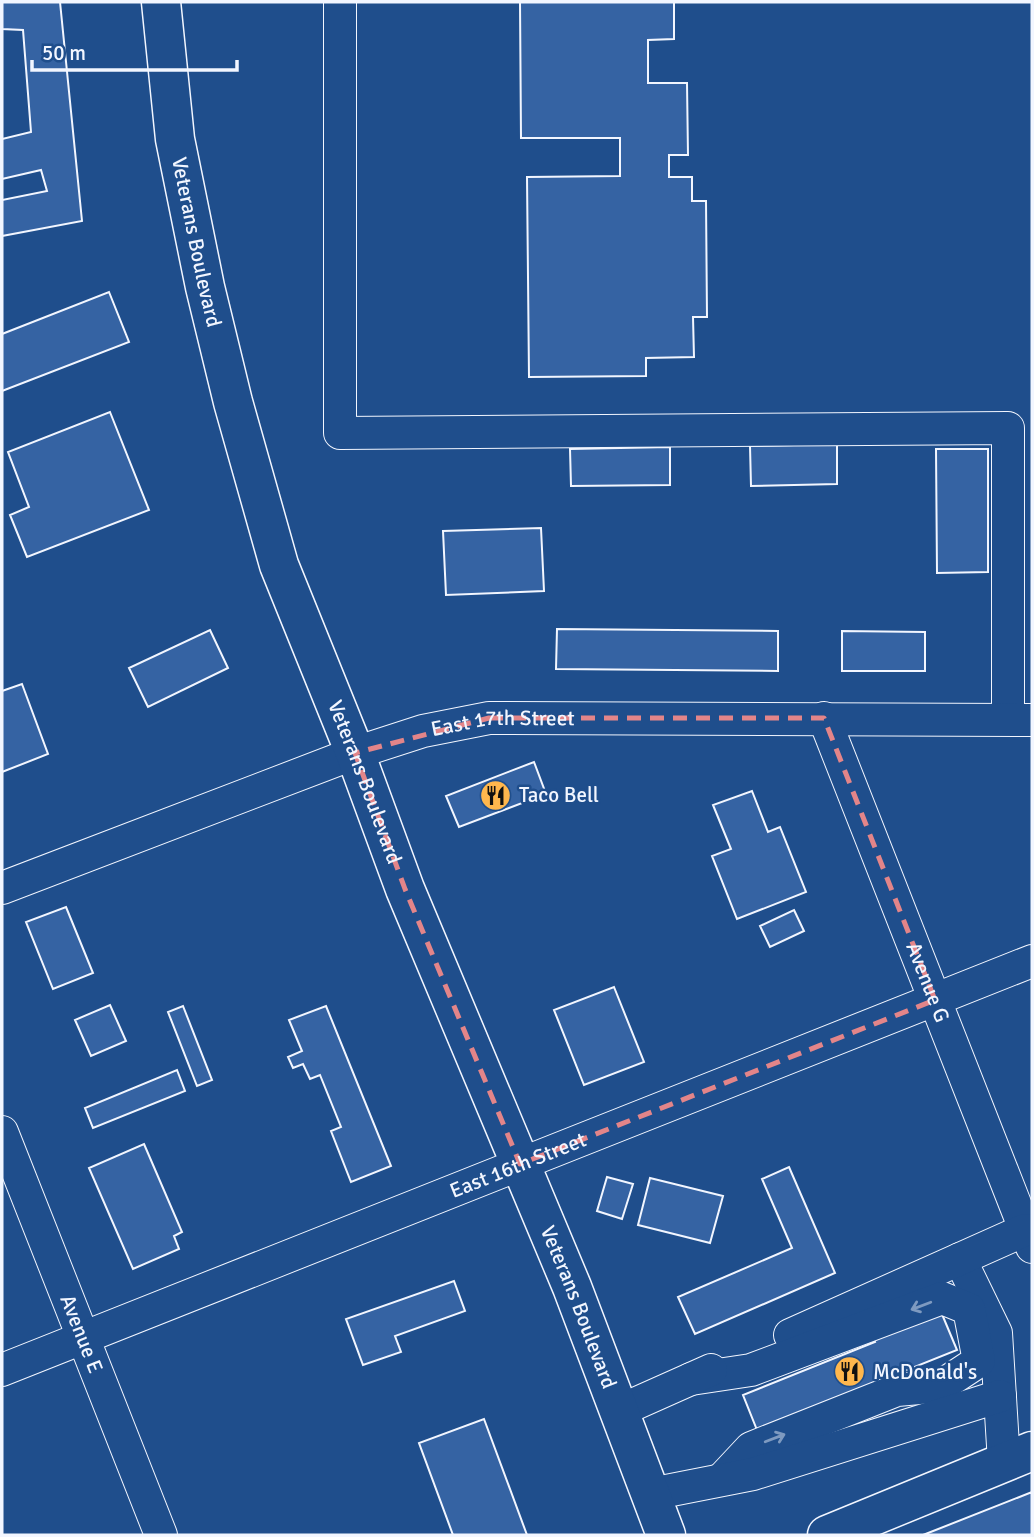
<svg xmlns="http://www.w3.org/2000/svg" width="1034" height="1537" viewBox="0 0 1034 1537" font-family="Signika,sans-serif">
	<rect width="100%" height="100%" fill="#1f4e8c"/>
	<path fill="#3563a3" stroke="#f2f6ff" stroke-width="2" d="M2 2H60L82 221 2 236V200L47 191 41 170 2 179V139L31 132 23 30 2 29Z
		M520 2H674V39L648 40V83H687L688 155H669V177H692V201H706L707 317H693L694 357 646 358V376L529 377 527 177 620 176V138H521Z
		M109 292 129 342 2 391V334Z
		M110 412 149 510 27 557 10 515 29 507 8 452Z
		M837 444V484L751 486 750 446Z
		M670 447V485L571 486 570 449Z
		M936 449H988V572L937 573Z
		M541 528 544 591 446 595 443 531Z
		M557 629 778 631V671L556 669Z
		M210 630 228 668 148 707 129 668Z
		M842 631 925 632V671H842Z
		M22 684 48 754 2 772V691Z
		M534 762 546 794 459 827 446 796Z
		M752 791 768 832 780 827 806 892 737 919 712 856 731 849 713 805Z
		M66 907 93 973 53 989 26 922Z
		M794 910 804 931 770 947 760 926Z
		M614 987 644 1062 584 1085 554 1010Z
		M110 1005 126 1041 91 1056 75 1020Z
		M183 1006 212 1080 197 1086 168 1012Z
		M326 1006 391 1166 351 1182 331 1131 341 1127 320 1075 310 1079 303 1064 293 1068 288 1057 302 1051 289 1020Z
		M177 1070 185 1091 93 1128 85 1108Z
		M144 1144 182 1232 174 1236 179 1249 133 1269 89 1168Z
		M789 1167 835 1273 695 1334 678 1297 792 1248 762 1179Z
		M607 1177 633 1184 622 1219 597 1211Z
		M650 1178 723 1196 710 1243 638 1225Z
		M454 1281 465 1311 395 1336 401 1352 363 1365 346 1319Z
		M939 1307 957 1350 757 1430 743 1395 875 1342 871 1333Z
		M484 1419 527 1535H453L419 1443Z
		M1032 1492V1535H923Z"/>
	<g fill="none" stroke-linecap="round" stroke-linejoin="round">
		<defs>
			<g id="minor">
				<path d="M340 2V433L1008 428V719"/>
				<path id="s1" d="M824 718 1032 1247"/>
				<path id="s2" d="M2 888 355 753 423 731 489 718 1032 720"/>
				<path id="s3" d="M2 1132 161 1535"/>
				<path d="M960 1259 996 1333 1004 1462"/>
				<path d="M790 1335 1025 1230"/>
				<path id="s4" d="M2 1370 1032 961"/>
				<path d="M691 1379 751 1370 942 1298 969 1309 979 1361 941 1386 897 1390 751 1448 722 1479"/>
				<path d="M619 1411 711 1370"/>
				<path d="M651 1494 753 1474 1000 1396"/>
			</g>
			<g id="major">
				<path id="s5" d="M161 2 175 139 205 287 233 402 279 565 355 753 405 889 572 1287 666 1535"/>
				<path d="M827 1535 1032 1451"/>
			</g>
		</defs>
		<use href="#minor" stroke="#f2f6ff" stroke-width="34"/>
		<use href="#major" stroke="#f2f6ff" stroke-width="41"/>
		<use href="#minor" stroke="#1f4e8c" stroke-width="32"/>
		<use href="#major" stroke="#1f4e8c" stroke-width="38"/>
	</g>
	<defs><path id="oneway-shaft" d="M-6 0H5M1.5-3L5.5 0L1.5 3" fill="none" stroke-width="1.6" stroke-linecap="round" stroke-linejoin="round" transform="scale(1.75)"/></defs>
	<g stroke="#7e9ac0">
		<use href="#oneway-shaft" transform="translate(921 1306) rotate(159)"/>
		<use href="#oneway-shaft" transform="translate(775 1438) rotate(-21)"/>
	</g>
	<path fill="none" stroke="#e38589" stroke-width="5" stroke-dasharray="14 9" stroke-linejoin="round" d="M489 718H824L935 1000 520 1164 405 889 355 753Z"/>
	<defs>
		<symbol id="restaurant-disc" viewBox="-11 -11 22 22"><circle r="9.5" fill="#ffb74d" stroke="#1f4e8c"/><path d="M-5-6h1v4h1v-4h1v4h1v-4h1v5L-1.5 .5V6h-2V.5L-5-1ZM5-6V6H3V1.5H1.5Q1.5-4 5-6Z" fill="#111"/></symbol>
	</defs>
	<g fill-rule="evenodd">
		<use href="#restaurant-disc" x="478" y="778" width="35" height="35"/>
		<use href="#restaurant-disc" x="832" y="1354" width="35" height="35"/>
	</g>
	<g text-anchor="middle" dominant-baseline="central" stroke-width="5" stroke-linejoin="round" paint-order="stroke">
		<g font-size="21" fill="#f2f6ff" stroke="#1f4e8c">
			<text stroke="none"><textPath href="#s5" startOffset="243">Veterans Boulevard</textPath></text>
			<text stroke="none"><textPath href="#s2" startOffset="530">East 17th Street</textPath></text>
			<text stroke="none"><textPath href="#s5" startOffset="810">Veterans Boulevard</textPath></text>
			<text stroke="none"><textPath href="#s1" startOffset="284">Avenue G</textPath></text>
			<text stroke="none"><textPath href="#s4" startOffset="555">East 16th Street</textPath></text>
			<text stroke="none"><textPath href="#s5" startOffset="1377">Veterans Boulevard</textPath></text>
			<text stroke="none"><textPath href="#s3" startOffset="217">Avenue E</textPath></text>
		</g>
		<g font-size="21" fill="#f2f6ff" stroke="#1f4e8c" text-anchor="start">
			<text x="519" y="795">Taco Bell</text>
			<text x="873" y="1372">McDonald's</text>
		</g>
	</g>
	<rect width="1034" height="1537" fill="none" stroke="#f2f6ff" stroke-width="7"/>
	<path d="M32 60v10h205v-10" fill="none" stroke="#f2f6ff" stroke-width="3.5"/>
	<text x="42" y="60" font-size="21" fill="#f2f6ff" stroke="#1f4e8c" stroke-width="5" paint-order="stroke">50 m</text>
</svg>
